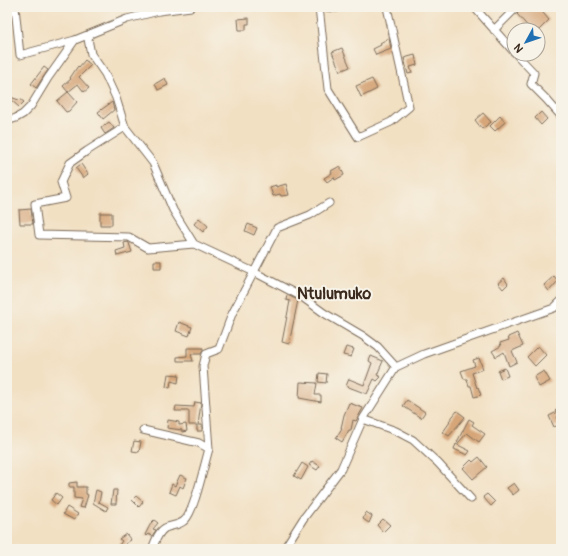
<svg xmlns="http://www.w3.org/2000/svg" width="568" height="556" viewBox="0 0 568 556" font-family="Pangolin,sans-serif">
	<rect width="100%" height="100%" fill="#f7f3e8"/>
	<filter id="ink" filterUnits="userSpaceOnUse"><feTurbulence type="fractalNoise" baseFrequency=".025" numOctaves="2"/><feDisplacementMap in="SourceGraphic" scale="8" xChannelSelector="R" yChannelSelector="G"/><feConvolveMatrix kernelMatrix="1 2 1 2 8 2 1 2 1" color-interpolation-filters="sRGB"/></filter>
	<filter id="wash" filterUnits="userSpaceOnUse"><feTurbulence type="fractalNoise" baseFrequency=".012" numOctaves="4" result="noise"/><feDisplacementMap in="SourceGraphic" scale="16" xChannelSelector="R" yChannelSelector="G"/><feGaussianBlur stdDeviation="0.9" result="paint"/><feColorMatrix in="noise" values="0 0 0 0 0 0 0 0 0 0 0 0 0 0 0 0 0 1.4 0 .05"/><feComposite in="paint" operator="in"/></filter>
	<g filter="url(#wash)">
		<rect width="100%" height="100%" fill="#f2e0c3"/>
		<g id="blocks">
			<path fill="#d6a679" d="M528 7H532L535 11 539 8 549 20 539 30H531L517 14 523 8 524 10Z
				M249 18V24H246V30H239L238 19Z
				M389 38 391 49 376 55 373 49 381 45 380 43Z
				M342 48 350 67 340 71 332 52Z
				M415 55 417 65 410 67 412 73 408 74 404 58Z
				M85 60 91 65 79 77 89 88 84 92 78 84 68 92 77 102 69 111 66 112 57 101 68 92 63 86 71 79 70 78 78 66 79 67Z
				M44 67 48 70 36 88 31 84Z
				M165 78 168 85 158 90 155 84Z
				M372 79 377 89 361 97 356 86Z
				M7 96 19 100 20 99 24 102 19 107 11 100 7 111Z
				M112 102 114 110 103 119 98 112Z
				M541 112 547 119 541 125 535 118Z
				M483 113 491 122 482 129 475 120Z
				M500 116 505 122 495 131 490 126Z
				M109 122 114 128 105 134 101 128Z
				M81 164 88 174 83 178 76 168Z
				M340 166 344 175 335 180 334 177 327 182 324 178 332 173 331 171Z
				M286 184 289 195 281 196 280 194 273 196 270 187 276 185V187Z
				M31 209 33 224H20L19 210Z
				M100 213H112V225H100Z
				M199 218 208 226 203 232 194 224Z
				M248 224 257 228 254 235 245 231Z
				M128 242 129 243 132 252 117 256 116 251 125 248 124 243Z
				M154 261H161V268H154Z
				M554 276 558 281 549 291 544 285Z
				M504 278 508 284 503 289 498 283Z
				M287 295 298 300 289 344 282 342 290 301 286 300Z
				M179 322 192 327 189 336 176 331Z
				M517 333 523 346 512 351 517 362 509 366 504 352 496 357 492 351 501 346 500 343 509 340 508 337Z
				M538 346 546 355 535 366 527 357Z
				M346 347 354 349 351 357 343 355Z
				M187 348H203V350L201 354H191L193 361H177V357L187 356Z
				M371 356 383 361 377 375 381 377 377 381 374 379 367 394 346 386 349 379 364 385 372 363 369 361Z
				M479 358 483 369 472 373 477 388 478 387 481 395 474 397 471 386H469L467 379H464L461 371 475 366 473 360Z
				M505 368 508 376 501 379 498 371Z
				M544 371 550 381 539 387 534 377Z
				M319 373 327 374 326 383 318 382Z
				M168 374 179 375 178 383 171 381 170 388 166 387Z
				M300 382 317 383 315 395H321V402L299 398Z
				M407 400 425 412 421 418 403 406Z
				M195 402 201 403 198 425H202V431H197V425H189V411H175L176 406 194 407Z
				M349 403 363 408 356 421 353 420 351 430H349L342 442 336 438 342 428H341L344 415Z
				M561 406V417L559 415 557 417 561 424 554 427 549 416 557 412 555 411Z
				M457 411 465 417 449 436 443 432 450 422 449 421Z
				M469 419 474 422 472 425 485 434 479 442 467 433 458 443 457 442Z
				M168 420 179 422V425L186 424 187 431 182 432V430L167 428Z
				M134 441 141 442 139 452 132 451Z
				M456 444 470 451 467 455 454 449Z
				M479 457 487 467 473 479 463 468 471 460 473 462Z
				M312 461 320 466 317 470 309 465Z
				M302 463 308 467 301 480 294 476Z
				M180 475 187 478 183 488 180 486 176 495 169 492 172 484 175 486Z
				M77 482V487H86V494L88 495 84 508 79 507 82 499 74 498V487H69V483Z
				M514 483 519 490 513 495 507 488Z
				M96 490 101 492 99 503V502L108 507 106 511 93 503Z
				M113 490H117L116 504H111Z
				M56 493 62 498 57 505 51 500Z
				M487 494 495 502 491 506 483 497Z
				M136 496 143 502 139 507 132 500Z
				M67 507 78 514 74 520 63 514Z
				M366 512 372 516 369 523 363 519Z
				M383 519 390 525 383 532 377 525Z
				M154 520 158 523 153 529 156 530 152 536 148 534 146 536 145 535 151 523Z
				M126 534 131 540 125 544 130 549H116L122 541 119 539Z"/>
		</g>
	</g>
	<g filter="url(#ink)">
		<use href="#blocks" fill-opacity="0" stroke="#7b6a58" stroke-width="1"/>
		<g fill="none" stroke-linecap="round" stroke-linejoin="round">
			<defs>
				<path id="street" d="M15 7 20 55 75 40
					M319 7 328 89 358 137 391 122 409 107 387 7
					M322 7 336 8 341 7
					M474 7 514 52
					M494 30 517 7
					M90 34 88 39 91 54 105 74 116 98 125 127 153 163 173 210 194 244
					M516 54 534 73 531 84 546 99 561 116
					M7 121 16 118 23 114 31 106 48 78 75 40 127 19 159 11 191 7
					M125 127 87 151 70 163 61 182 66 198 35 204 39 235 129 237 148 248 194 244 254 272 302 297 324 313 363 336 378 347 396 367
					M363 419 396 431 413 440 438 463 471 499
					M143 430 199 443 209 449C204 465 195 510 185 520 179 526 171 525 165 528 158 532 155 542 152 549
					M209 449 203 366 206 354 219 349 232 314 277 228 310 215 329 203
					M284 549 303 519 341 469 363 419 396 367 424 354 554 308 561 301"/>
			</defs>
			<use href="#street" stroke="#7b6a58" stroke-width="9"/>
			<use href="#street" stroke="#fff" stroke-width="7"/>
		</g>
	</g>
	<g text-anchor="middle" dominant-baseline="central" stroke-width="4" stroke-linejoin="round" paint-order="stroke">
		<g font-size="16" font-weight="bold" fill="#3b2a1e" stroke="#f7f3e8">
			<text x="334" y="294">Ntulumuko</text>
		</g>
	</g>
	<rect width="568" height="556" fill="none" stroke="#f7f3e8" stroke-width="24"/>
	<g transform="translate(526 42) rotate(230)"><circle r="19" fill="#f7f3e8" stroke="#aca397"/>
	<path d="M0-3L7 15L0 10L-7 15Z" fill="#1f6fb2"/>
	<text y="-6" font-size="11" font-weight="bold" text-anchor="middle" fill="#3b2a1e">N</text>
	</g>
</svg>
